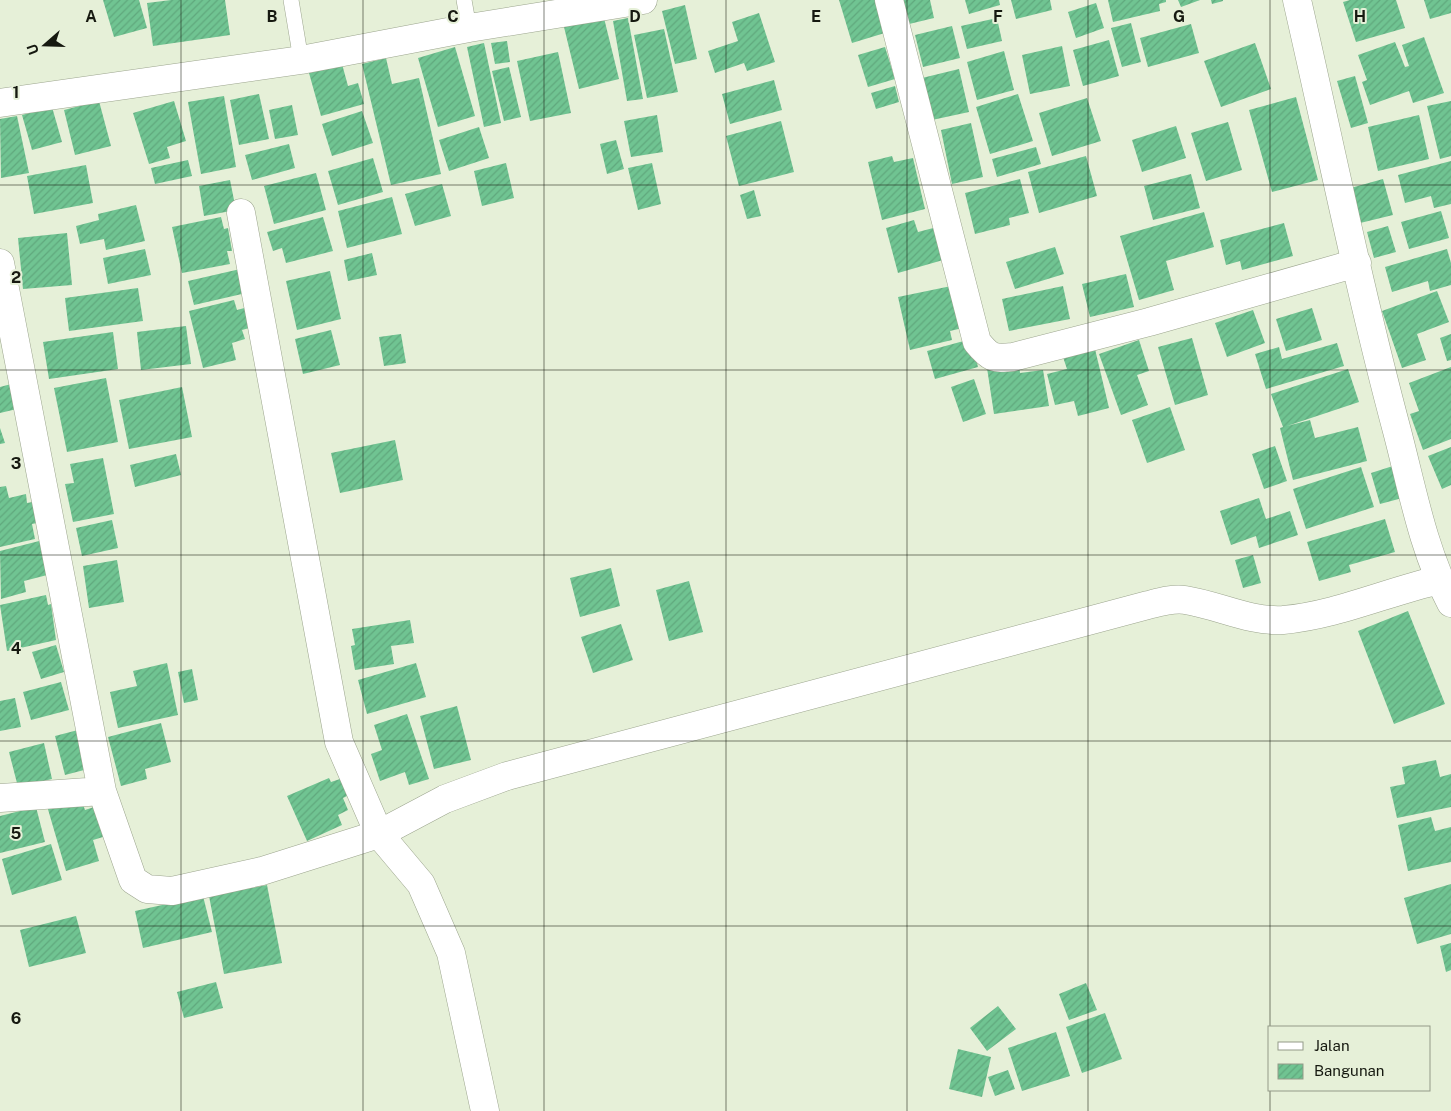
<svg xmlns="http://www.w3.org/2000/svg" width="1451" height="1111" viewBox="0 0 1451 1111" font-family="'Public Sans',sans-serif">
	<defs>
		<pattern id="building-hatch" width="6" height="6" patternUnits="userSpaceOnUse" patternTransform="scale(1.25)"><rect width="6" height="6" fill="#70c492"/><path d="M-1 1l2-2M0 6l6-6M5 7l2-2" fill="none" stroke="#60a87d"/></pattern>
	</defs>
	<rect width="100%" height="100%" fill="#e6f0d8"/>
	<path fill="url(#building-hatch)" d="M103 0H139L147 28 114 37Z
		M171 0H225L230 35 153 46 147 3Z
		M839 0H878L888 32 852 43Z
		M895 0H930L934 18 905 25Z
		M965 0H999L1000 5 969 14Z
		M1011 0H1050L1052 10 1016 19Z
		M1108 0H1166V2L1159 4 1160 11 1113 22Z
		M1178 0H1200L1181 7Z
		M1211 0H1223V1L1212 4Z
		M1350 0H1396L1405 28 1356 42 1343 2Z
		M1424 0H1451V13L1430 19Z
		M1096 3 1104 28 1076 38 1068 12Z
		M685 5 697 59 675 64 662 11Z
		M759 13 775 62 747 71 744 63 715 73 708 51 738 41 732 22Z
		M604 18 619 79 579 89 564 27Z
		M628 18 643 99 627 101 613 21Z
		M997 18 1002 41 967 49 961 26Z
		M1131 23 1141 62 1122 67 1111 28Z
		M1191 24 1199 53 1148 67 1140 38Z
		M952 26 960 58 923 67 915 35Z
		M664 29 678 92 647 98 634 35Z
		M1424 37 1444 93 1413 103 1409 91 1370 105 1362 82 1367 80 1358 55 1395 42 1405 67 1409 66 1402 45Z
		M1109 40 1119 76 1083 86 1073 50Z
		M507 41 510 62 495 64 491 43Z
		M484 43 501 123 484 127 467 47Z
		M1255 43 1271 89 1221 107 1204 61Z
		M1062 46 1070 86 1030 94 1022 55Z
		M455 47 475 116 438 127 418 58Z
		M885 47 895 79 868 87 858 55Z
		M1004 51 1014 90 977 100 967 62Z
		M558 52 571 113 530 121 517 61Z
		M386 58 392 84 419 78 441 174 391 185 362 64Z
		M342 64 348 86 358 83 364 104 321 116 309 73Z
		M509 67 521 117 504 121 492 71Z
		M959 69 969 112 932 120 922 78Z
		M1355 76 1368 123 1351 128 1337 81Z
		M774 80 782 110 730 124 722 94Z
		M895 86 899 102 876 109 871 93Z
		M259 94 269 139 239 145 230 100Z
		M1018 94 1033 141 990 154 976 107Z
		M224 96 236 167 201 174 188 102Z
		M1296 97 1318 180 1272 192 1249 110Z
		M1087 98 1101 141 1052 156 1039 113Z
		M99 101 111 146 75 155 64 110Z
		M174 101 186 141 167 147 170 158 149 164 133 113Z
		M1451 101V156L1440 159 1427 106Z
		M292 105 298 135 275 139 269 110Z
		M52 107 62 142 32 150 22 115Z
		M362 111 373 143 332 156 322 124Z
		M657 115 663 152 631 157 624 121Z
		M1419 115 1429 159 1378 171 1368 127Z
		M17 116 29 173 1 178 0 119Z
		M781 121 794 172 739 186 726 136Z
		M1228 122 1242 170 1206 181 1191 133Z
		M971 123 983 177 952 184 941 130Z
		M1176 126 1186 158 1142 172 1132 140Z
		M479 127 489 158 449 171 439 140Z
		M616 140 624 169 607 174 600 144Z
		M289 144 295 168 252 180 245 155Z
		M1036 147 1041 164 997 177 992 159Z
		M892 156 894 162 913 158 925 209 882 220 868 162Z
		M1086 156 1097 196 1039 213 1028 172Z
		M373 158 383 192 338 205 328 171Z
		M188 160 192 176 155 184 151 168Z
		M1451 161V204L1434 208 1431 196 1405 203 1398 175Z
		M506 163 514 198 482 206 474 171Z
		M652 163 661 204 638 210 628 168Z
		M86 165 93 203 34 214 27 176Z
		M316 173 326 210 274 224 264 186Z
		M1191 174 1200 208 1153 220 1144 186Z
		M1020 179 1029 213 1009 218 1010 225 975 234 965 193Z
		M1383 179 1393 215 1356 224 1347 189Z
		M230 180 236 210 204 216 199 186Z
		M442 184 451 216 415 226 405 194Z
		M754 190 761 216 747 219 740 195Z
		M392 197 402 234 347 248 338 211Z
		M136 205 145 241 106 250 104 239 80 244 76 226 99 220 98 214Z
		M1441 211 1449 238 1409 249 1401 222Z
		M1204 212 1214 247 1166 261 1174 290 1139 300 1120 236Z
		M221 217 224 229 228 228 232 251H227L230 264 182 273 172 227Z
		M323 217 333 251 286 263 282 248 273 251 267 232Z
		M914 220 918 232 941 226 950 258 898 273 886 228Z
		M1284 223 1293 256 1242 270 1240 261 1226 265 1220 240Z
		M1388 226 1396 252 1374 258 1367 232Z
		M67 233 72 285 23 289 18 238Z
		M1055 247 1064 274 1015 289 1006 262Z
		M145 249 151 275 108 284 103 258Z
		M1447 249 1451 263V285L1430 291 1428 281 1392 292 1385 267Z
		M372 253 377 275 348 281 344 260Z
		M249 267 255 291 194 305 188 281Z
		M330 271 341 319 297 330 286 281Z
		M1126 274 1134 307 1090 317 1082 284Z
		M961 284 971 326 950 331 952 340 910 350 898 297Z
		M1063 286 1070 319 1009 331 1002 299Z
		M138 288 143 321 69 331 65 298Z
		M1437 291 1449 322 1417 334 1426 360 1402 368 1382 311Z
		M234 300 237 310 248 307 253 327 242 330 245 339 232 343 236 360 203 368 189 311Z
		M1312 308 1322 340 1286 351 1276 319Z
		M1253 310 1265 343 1227 357 1215 323Z
		M186 326 191 364 141 370 137 332Z
		M331 330 340 365 303 374 295 339Z
		M113 332 118 369 49 379 43 342Z
		M401 334 406 363 384 366 379 337Z
		M1451 334V360L1447 361 1440 338Z
		M1192 338 1208 395 1175 405 1158 347Z
		M971 339 978 367 935 379 927 351Z
		M1139 340 1149 371 1137 375 1148 405 1121 415 1099 354Z
		M1337 343 1344 366 1266 389 1255 354 1279 347 1282 359Z
		M1095 349 1109 408 1078 416 1074 401 1055 405 1047 374 1067 369 1063 357Z
		M1019 364 1020 373 1043 370 1049 406 994 414 987 368Z
		M1451 367V439L1423 450 1410 414 1419 411 1409 383Z
		M1348 369 1359 402 1287 426 1310 420 1315 438 1358 427 1367 461 1293 480 1280 428 1283 427 1271 394Z
		M106 378 118 442 67 452 54 388Z
		M974 379 986 414 963 422 951 387Z
		M15 383 21 408 0 413V387Z
		M182 387 192 437 129 449 119 400Z
		M1170 407 1185 450 1147 463 1132 420Z
		M0 428 5 443 0 444Z
		M395 440 403 480 340 493 331 453Z
		M1275 446 1287 481 1264 489 1252 454Z
		M1451 447V485L1442 489 1428 456Z
		M176 454 181 475 135 487 130 465Z
		M103 458 114 514 73 522 65 484 74 483 70 464Z
		M1396 465 1406 497 1380 504 1371 473Z
		M1361 467 1374 507 1306 529 1293 489Z
		M6 486 9 498 26 494 27 503 38 501 42 522 32 524 35 539 0 547V487Z
		M1259 498 1266 519 1290 511 1298 535 1259 548 1256 536 1231 545 1220 511Z
		M1385 519 1395 552 1349 565 1351 572 1319 581 1307 542Z
		M112 520 118 548 82 556 76 528Z
		M47 539 55 573 24 581 26 592 1 599 0 551Z
		M1253 555 1261 583 1243 588 1235 560Z
		M117 560 124 602 89 608 83 566Z
		M611 568 620 606 580 617 570 578Z
		M689 581 703 632 669 641 656 590Z
		M46 595 48 605 51 604 56 640 7 651 0 605Z
		M1408 611 1445 704 1394 724 1358 631Z
		M410 620 414 643 391 646 394 664 355 670 351 646 355 645 352 629Z
		M621 624 633 660 593 673 581 637Z
		M56 645 64 672 41 679 32 652Z
		M167 663 178 715 118 728 110 692 137 686 133 671Z
		M416 663 426 697 367 714 358 680Z
		M192 669 198 700 184 703 178 672Z
		M61 682 69 710 31 720 23 692Z
		M15 698 21 727 0 731V701Z
		M457 706 471 760 434 769 420 716Z
		M407 714 429 779 409 785 405 772 380 781 371 754 382 750 374 725Z
		M161 723 171 762 145 769 147 779 121 786 108 737Z
		M78 730 88 769 65 775 55 736Z
		M44 743 52 779 18 787 9 752Z
		M1436 760 1440 777 1451 774V807L1397 818 1390 787 1405 784 1402 767Z
		M329 778 331 782 340 779 347 796 343 798 348 810 338 815 342 825 307 841 287 796Z
		M80 796 85 810 94 807 103 837 93 840 99 861 66 871 47 806Z
		M36 807 45 842 0 853V816Z
		M1431 817 1435 831 1451 827V862L1408 871 1398 825Z
		M51 844 62 880 12 895 2 859Z
		M1451 884V934L1417 944 1404 898Z
		M267 885 282 963 224 974 209 896Z
		M203 896 212 932 143 948 135 911Z
		M76 916 86 953 29 967 20 930Z
		M1451 943V970L1446 972 1440 946Z
		M216 982 223 1008 184 1018 177 992Z
		M1086 983 1097 1010 1069 1020 1059 994Z
		M998 1006 1016 1029 987 1051 970 1028Z
		M1105 1013 1122 1059 1082 1073 1066 1027Z
		M1056 1032 1070 1076 1022 1091 1008 1048Z
		M958 1049 991 1057 982 1097 949 1089Z
		M1008 1070 1015 1089 995 1096 988 1077Z"/>
	<g fill="none" stroke-linecap="round" stroke-linejoin="round">
		<defs>
			<path id="lane" d="M291 0 301 60
				M464 0 469 28"/>
			<path id="street" d="M889 0 977 342C990 358 993 359 1013 357L1149 322 1357 263
				M1297 0C1330 144 1359 289 1397 431 1412 488 1423 550 1451 603
				M0 103 301 60 469 28 643 0
				M241 213 339 742 379 834 421 884 451 953 485 1111
				M0 263 102 791 133 880 147 889 172 891 262 871 379 834 445 799 507 776 1148 605C1160 602 1173 598 1185 600 1218 605 1249 622 1283 620 1337 615 1387 592 1439 580
				M0 798 102 791"/>
		</defs>
		<use href="#lane" stroke="#9ca58e" stroke-width="16"/>
		<use href="#street" stroke="#9ca58e" stroke-width="29"/>
		<use href="#lane" stroke="#fff" stroke-width="15"/>
		<use href="#street" stroke="#fff" stroke-width="28"/>
	</g>
	<path fill="none" stroke="#161910" stroke-width="1" stroke-opacity="0.55" d="M181 0V1111M363 0V1111M544 0V1111M726 0V1111M907 0V1111M1088 0V1111M1270 0V1111M0 185H1451M0 370H1451M0 555H1451M0 741H1451M0 926H1451"/>
	<g font-size="16" text-anchor="middle" font-weight="bold" fill="#161910" stroke="#e6f0d8" stroke-width="4" stroke-linejoin="round" paint-order="stroke">
		<text x="91" y="22">A</text>
		<text x="272" y="22">B</text>
		<text x="453" y="22">C</text>
		<text x="635" y="22">D</text>
		<text x="816" y="22">E</text>
		<text x="998" y="22">F</text>
		<text x="1179" y="22">G</text>
		<text x="1360" y="22">H</text>
		<text x="16" y="98">1</text>
		<text x="16" y="283">2</text>
		<text x="16" y="469">3</text>
		<text x="16" y="654">4</text>
		<text x="16" y="839">5</text>
		<text x="16" y="1024">6</text>
	</g>
	<rect x="1268" y="1026" width="162" height="65" fill="#e6f0d8" stroke="#939a88"/>
	<rect x="1278" y="1042" width="25" height="8" fill="#ffffff" stroke="#939a88"/>
	<text x="1314" y="1051" font-size="15" fill="#161910">Jalan</text>
	<rect x="1278" y="1064" width="25" height="15" fill="url(#building-hatch)" stroke="#939a88"/>
	<text x="1314" y="1076" font-size="15" fill="#161910">Bangunan</text>
	<g transform="translate(45 45) rotate(250)" stroke="#e6f0d8" stroke-width="4" paint-order="stroke">
	<path d="M0-4L9 19L0 12L-9 19Z" fill="#161910"/>
	<text y="-8" font-size="14" font-weight="bold" text-anchor="middle" fill="#161910">U</text>
	</g>
</svg>
